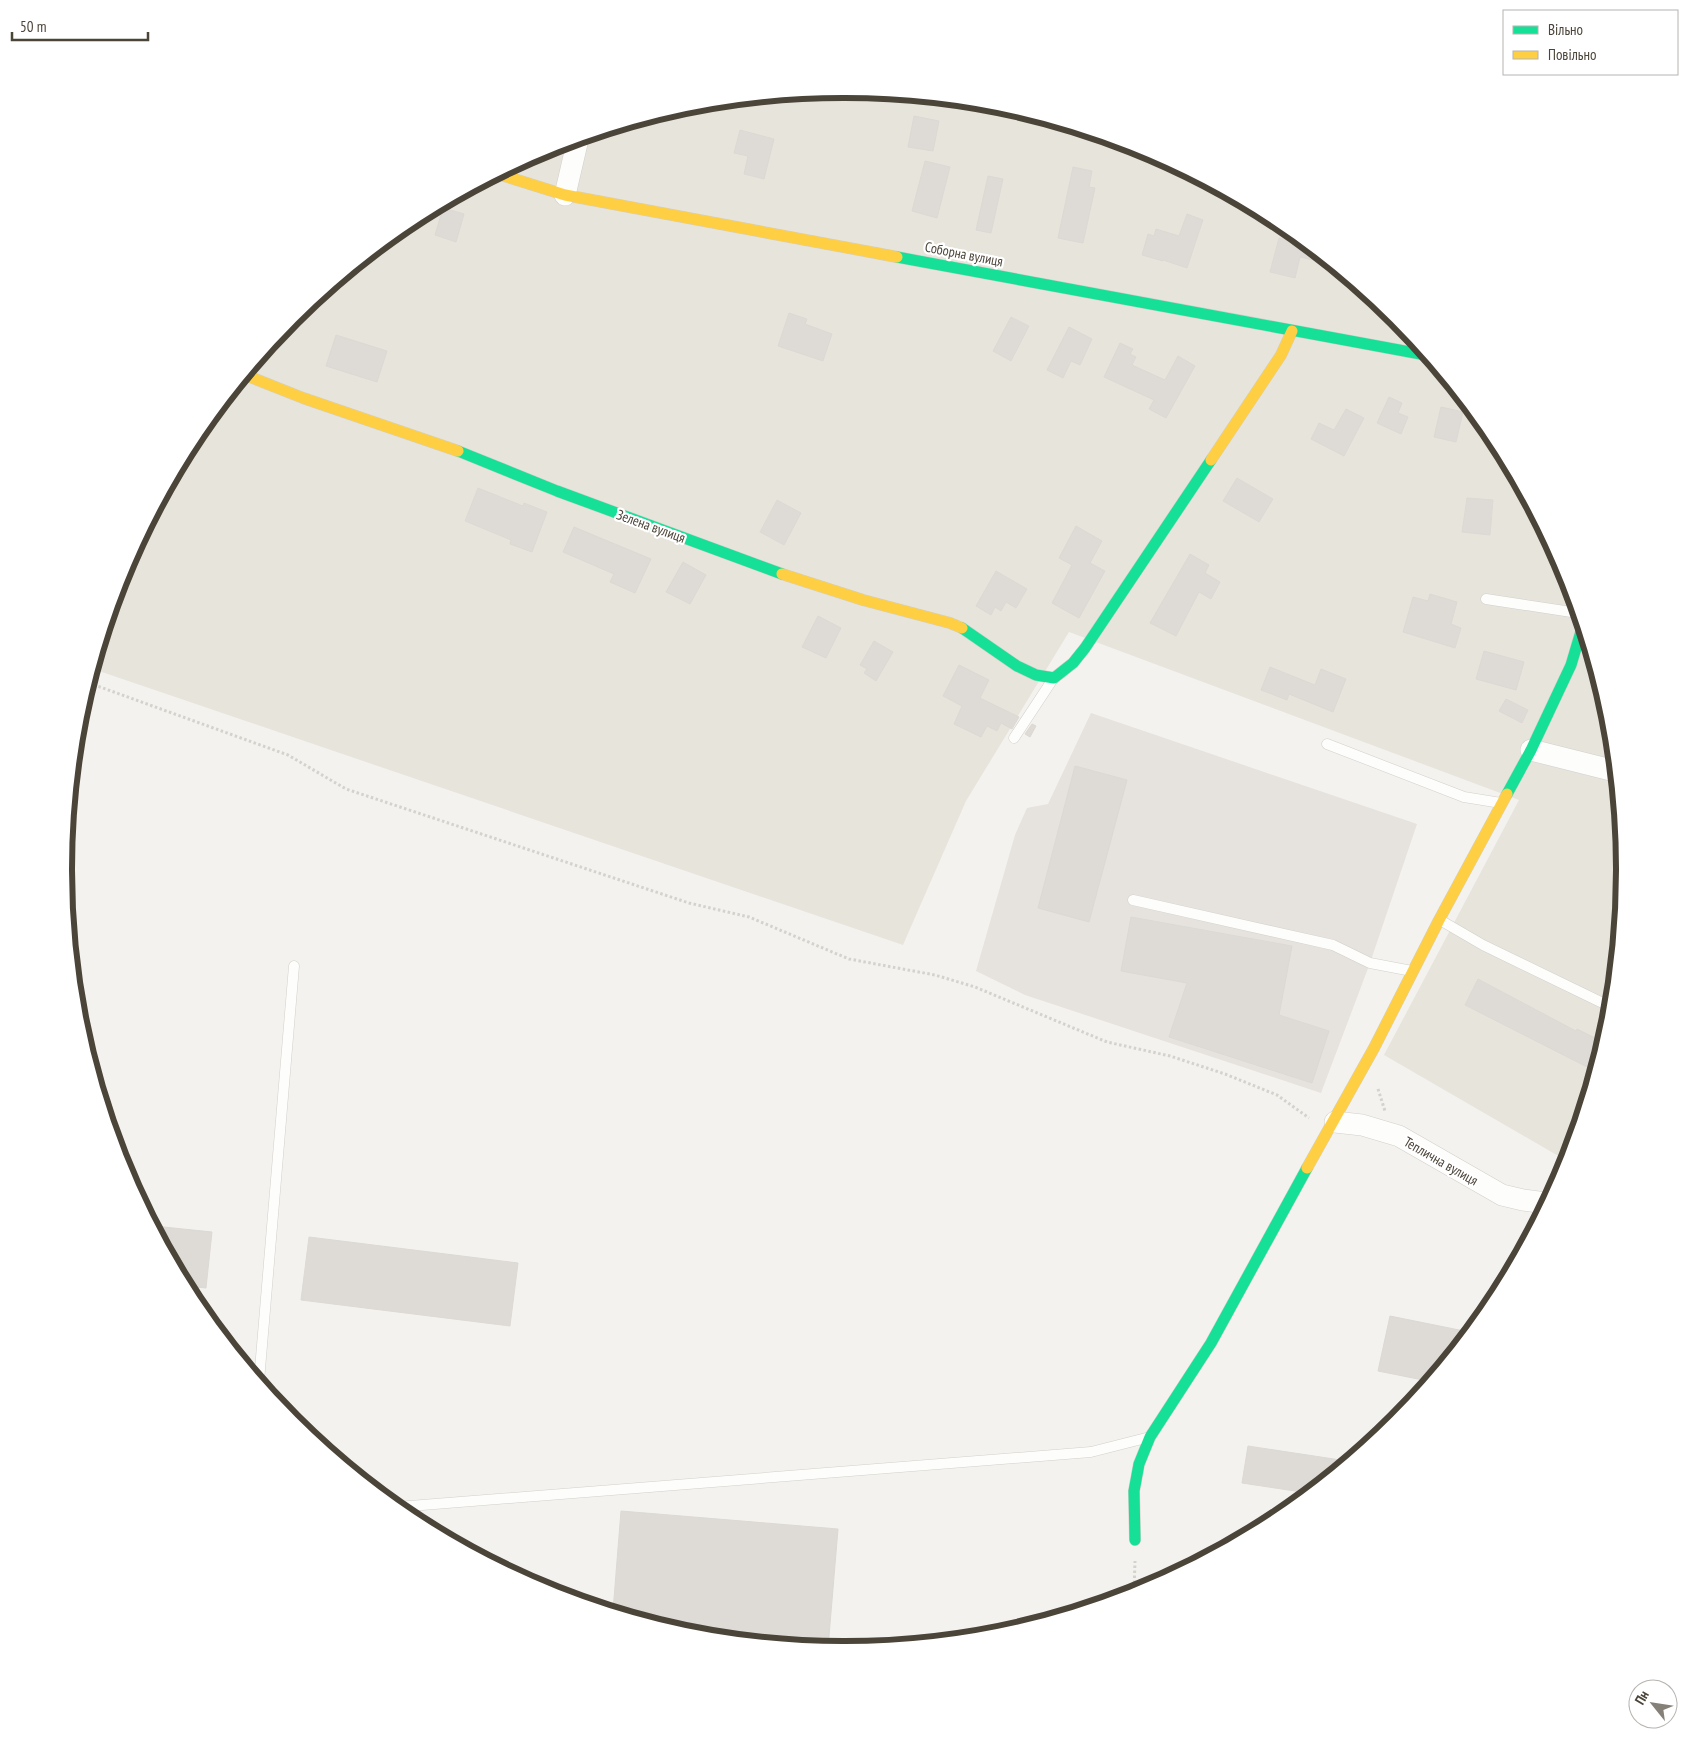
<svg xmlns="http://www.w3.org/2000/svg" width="1688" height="1739" viewBox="0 0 1688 1739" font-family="'PT Sans Narrow',sans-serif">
	<rect width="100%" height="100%" fill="#f4f2ee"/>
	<path fill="#e7e4dc" d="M844 89 996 104 1143 149 1278 221 1396 318 1493 436 1565 571 1609 718 1624 870 1609 1022 1567 1161 1384 1055 1519 800 1069 632 966 801 903 945 93 669 123 571 195 436 292 318 411 221 546 149 692 104Z"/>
	<path fill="#e6e2de" d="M1091 713 1417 824 1370 963 1321 1093 1025 995 976 971 1015 835 1027 808 1048 804Z"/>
	<path fill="#dedbd6" stroke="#dcd9d4" d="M914 116 939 121 933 151 908 147Z
		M740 130 774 139 764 179 744 174 748 156 734 153Z
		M925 161 950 167 937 218 912 211Z
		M1073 167 1092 171 1089 187 1095 188 1083 243 1058 238Z
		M988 176 1003 179 991 233 976 230Z
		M443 208 464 214 456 242 435 235Z
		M1187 214 1203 220 1187 268 1163 260V261L1142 255 1148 234 1154 236 1156 229 1179 236Z
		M1279 238 1306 245 1330 264 1300 257 1295 278 1270 272Z
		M789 313 807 319 805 324 832 334 823 361 778 346Z
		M1011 317 1029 326 1011 361 993 351Z
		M1069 327 1092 339 1080 365 1071 361 1063 378 1047 370Z
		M336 335 387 351 377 382 326 366Z
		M1120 343 1133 349 1130 354 1136 357 1132 365 1165 380 1178 356 1195 366 1166 418 1149 409 1154 400 1104 377Z
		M1389 397 1402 403 1398 413 1408 417 1401 434 1377 423Z
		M1441 407 1463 412 1456 442 1434 437Z
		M1346 409 1364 418 1344 456 1311 439 1319 423 1334 430Z
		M1237 478 1273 499 1259 522 1223 501Z
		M478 488 523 506 524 503 547 512 532 552 510 544 511 540 465 521Z
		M1467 498 1493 500 1490 535 1462 532Z
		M777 500 801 513 784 545 760 532Z
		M1076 526 1102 541 1090 563 1105 571 1079 618 1052 603 1072 565 1059 558Z
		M574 527 651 559 635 593 610 582 614 574 563 552Z
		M1190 554 1209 565 1205 573 1220 582 1211 599 1199 592 1176 636 1150 623Z
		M683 562 706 575 690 604 666 592Z
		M996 571 1027 589 1016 608 1006 602 1001 611 995 607 991 615 976 606Z
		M1430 594 1457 602 1451 624 1461 628 1455 648 1403 632 1413 597 1428 601Z
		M818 616 841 628 826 658 802 647Z
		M874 641 893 652 876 681 864 673 867 669 860 665Z
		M1484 651 1524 662 1516 690 1476 679Z
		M959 665 989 680 980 698 1019 717 1012 729 1001 723 997 731 987 726 981 737 954 724 962 706 943 696Z
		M1270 667 1315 685 1321 669 1346 679 1333 712 1289 694 1287 700 1261 690Z
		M1506 699 1528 710 1522 723 1499 711Z
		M1032 724 1036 726 1030 737 1025 734Z
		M1075 766 1127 780 1089 922 1038 908Z
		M1131 917 1292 946 1279 1015 1329 1031 1312 1083 1169 1037 1187 983 1121 971Z
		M1478 979 1576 1031 1577 1029 1603 1042 1589 1068 1465 1005Z
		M154 1226 212 1232 206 1288 186 1286Z
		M309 1237 518 1263 510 1326 301 1300Z
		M1390 1316 1469 1332 1428 1381 1378 1371Z
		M1248 1446 1347 1461 1308 1493 1242 1483Z
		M621 1511 838 1529 828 1648 692 1635 613 1611Z"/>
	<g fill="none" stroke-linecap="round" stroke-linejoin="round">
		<defs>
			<path id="lane" d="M1486 599 1578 613
				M1014 738 1053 679
				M1327 744 1464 797 1501 803
				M1133 900 1333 945 1370 963 1412 971
				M1440 920 1483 945 1611 1007
				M259 1381 294 966
				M397 1507 1091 1452 1146 1438"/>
			<path id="street" d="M565 195 578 139
				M1531 750 1615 771
				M1335 1122 1362 1125 1399 1136 1502 1195 1523 1200 1546 1203"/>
			<path id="fast" d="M897 257 1426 355
				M458 451 557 491 782 574
				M962 628 1017 666 1036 675 1054 678 1073 663 1085 648 1211 460
				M1507 794 1531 750 1571 665 1582 628
				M1135 1540 1134 1491 1139 1464 1150 1437 1211 1343 1307 1168"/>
			<path id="slow" d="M498 174 565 195 897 257
				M245 375 303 398 458 451
				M1211 460 1281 355 1292 331
				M782 574 863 600 950 623 962 628
				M1307 1168 1374 1048 1439 920 1507 794"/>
		</defs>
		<use href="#lane" stroke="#d2d0cb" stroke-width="11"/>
		<use href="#street" stroke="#d2d0cb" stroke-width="22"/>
		<use href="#fast" stroke="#d3cfc5" stroke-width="12"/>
		<use href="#slow" stroke="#d3cfc5" stroke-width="12"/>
		<path stroke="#d3d2cc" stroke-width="3" stroke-dasharray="2.5 2.5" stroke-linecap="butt" d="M89 683 288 755 346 789 689 903 749 917 849 959 935 975 975 987 1107 1042 1170 1056 1225 1074 1277 1095 1309 1118
			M1378 1089 1385 1111
			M1134 1593 1135 1561"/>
		<use href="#lane" stroke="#fdfdfc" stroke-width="10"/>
		<use href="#street" stroke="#fdfdfc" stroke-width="21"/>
		<use href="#fast" stroke="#16e098" stroke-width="11"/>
		<use href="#slow" stroke="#ffcf43" stroke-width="11"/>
	</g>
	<g text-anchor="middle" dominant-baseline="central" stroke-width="4.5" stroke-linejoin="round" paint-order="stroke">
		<g font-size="14" fill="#4b4439" stroke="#fff">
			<text transform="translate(964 254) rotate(11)">Соборна вулиця</text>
			<text transform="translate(651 526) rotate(20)">Зелена вулиця</text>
			<text transform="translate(1441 1161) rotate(30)">Теплична вулиця</text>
		</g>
	</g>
	<path d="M0 0H1688V1739H0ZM843 98H845A771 771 0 0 1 1616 869V870A771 771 0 0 1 845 1641H843A771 771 0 0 1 72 870V869A771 771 0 0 1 843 98Z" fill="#fff" fill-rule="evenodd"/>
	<path fill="none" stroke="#4b4439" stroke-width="6" d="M843 98H845A771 771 0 0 1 1616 869V870A771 771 0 0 1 845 1641H843A771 771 0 0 1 72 870V869A771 771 0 0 1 843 98Z"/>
	<rect x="1503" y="10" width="175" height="65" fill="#ffffff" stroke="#b7b4b0"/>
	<rect x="1513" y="26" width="25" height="8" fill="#16e098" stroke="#b7b4b0"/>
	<text x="1548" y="35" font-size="15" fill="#4b4439">Вільно</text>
	<rect x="1513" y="51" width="25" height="8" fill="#ffcf43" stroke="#b7b4b0"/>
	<text x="1548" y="60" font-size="15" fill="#4b4439">Повільно</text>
	<g transform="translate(1653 1704) rotate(300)"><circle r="24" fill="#ffffff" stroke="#b7b4b0"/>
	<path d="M0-4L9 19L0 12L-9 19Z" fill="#868178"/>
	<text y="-8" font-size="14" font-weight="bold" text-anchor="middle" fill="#4b4439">Пн</text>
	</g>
	<path d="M12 32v8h136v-8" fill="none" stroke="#4b4439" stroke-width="2.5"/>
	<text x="20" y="32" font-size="15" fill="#4b4439" stroke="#ffffff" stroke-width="4" paint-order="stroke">50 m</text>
</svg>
